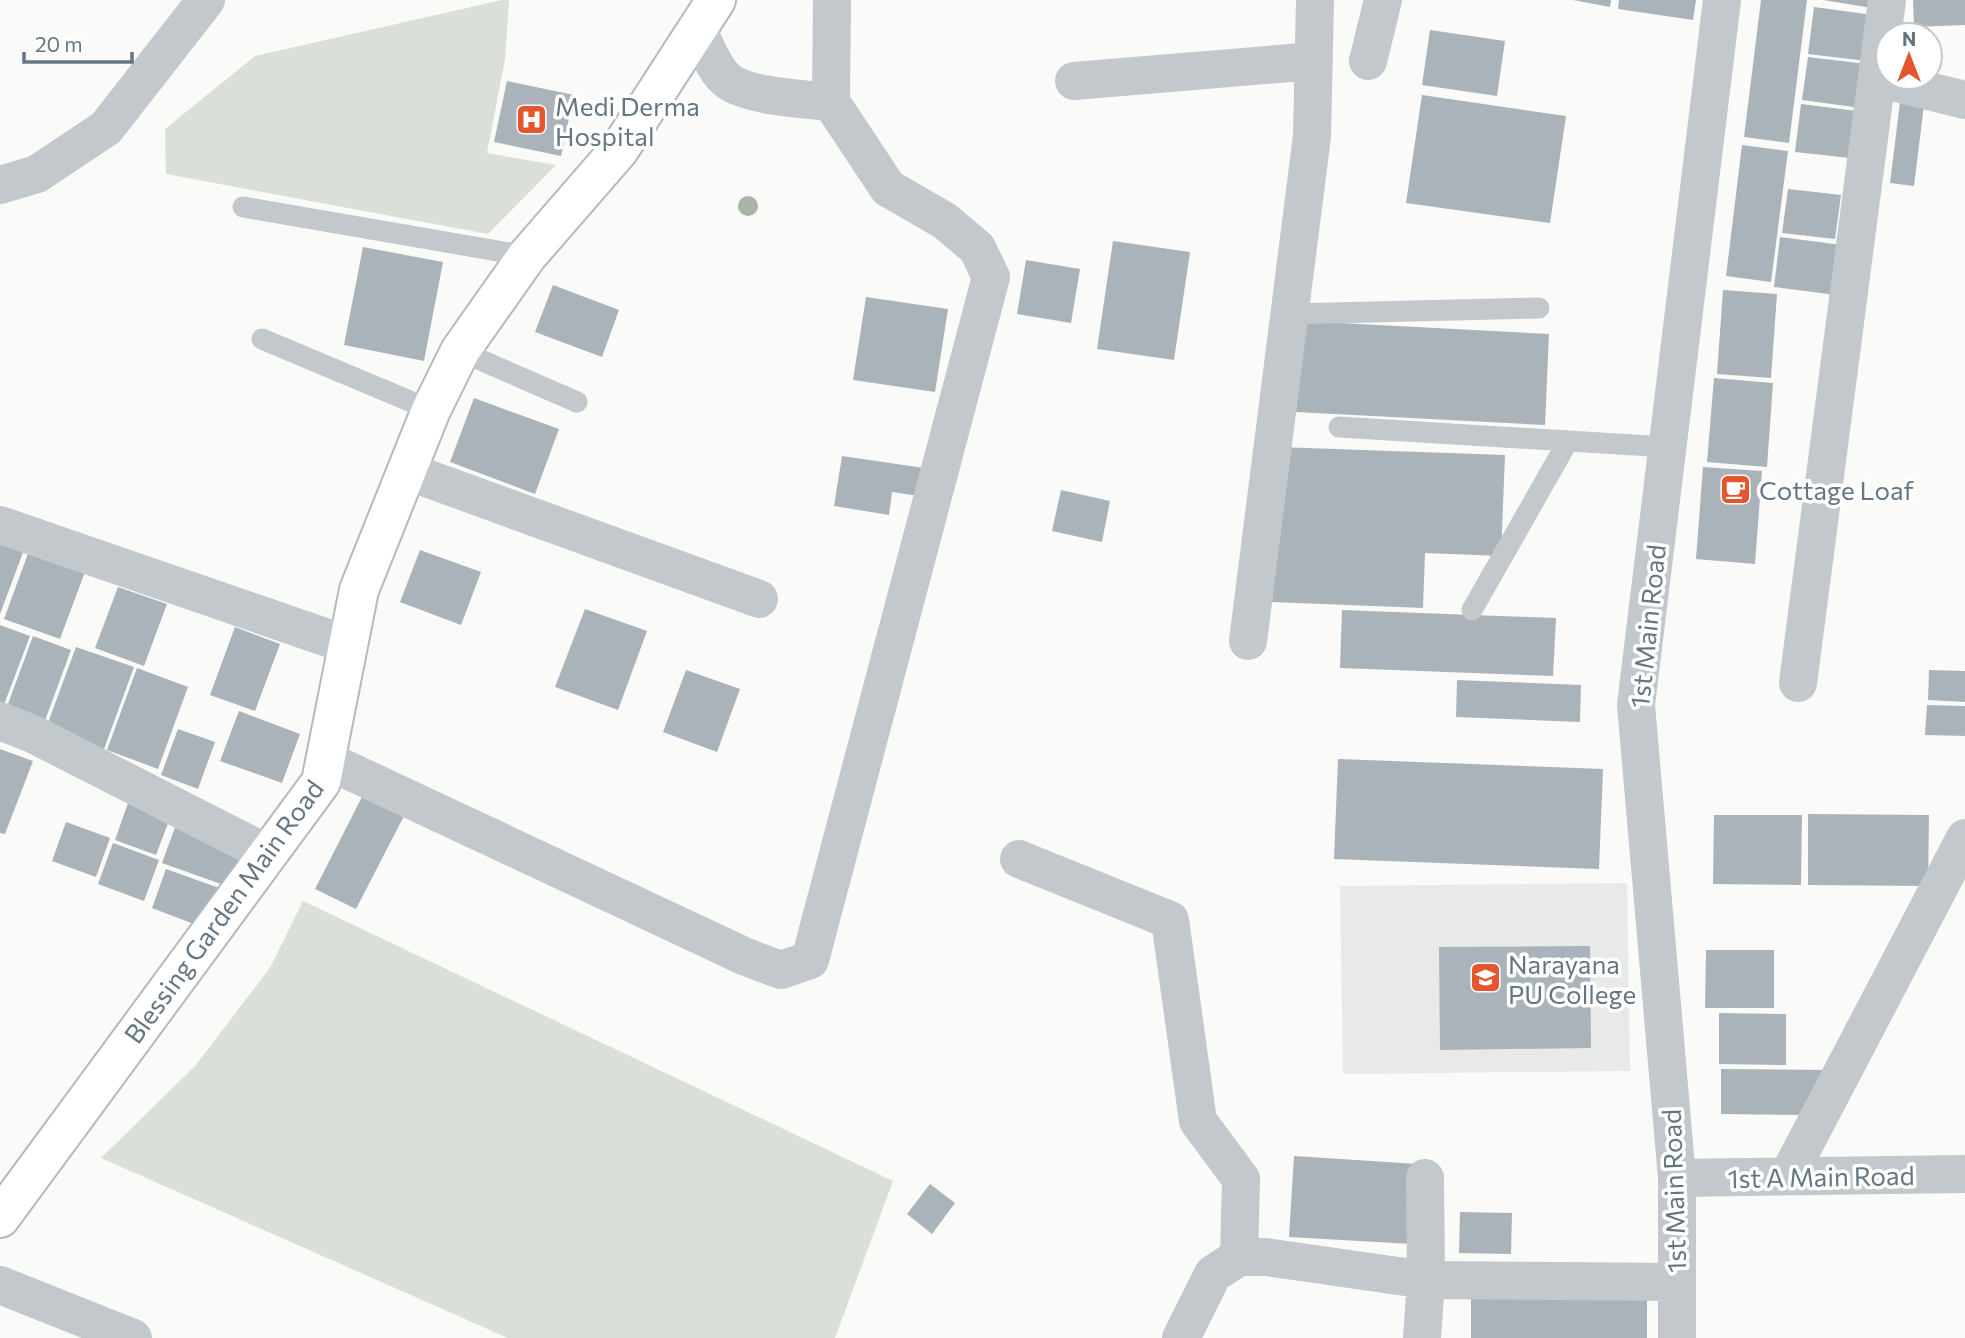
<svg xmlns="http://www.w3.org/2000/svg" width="1965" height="1338" viewBox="0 0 1965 1338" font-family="Commissioner,sans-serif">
	<rect width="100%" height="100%" fill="#fafaf8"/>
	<path fill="#e8e9e9" d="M1627 883 1630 1071 1343 1074 1340 886Z"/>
	<path fill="#dadfd7" d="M502 0H509L505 59 487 153 556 165 488 234 166 174 165 129 255 56Z
		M303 901 893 1181 835 1338H508L101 1158 195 1066 270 968Z"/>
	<path fill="#aab3b9" d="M1573 0H1611L1610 7Z
		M1619 0H1696L1693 20 1618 9Z
		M1761 0H1807L1789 143 1744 137Z
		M1823 0H1873L1872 8Z
		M1913 0H1965V25L1914 27Z
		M1814 7 1873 15 1867 61 1808 54Z
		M1430 30 1505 41 1497 96 1422 85Z
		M1808 57 1867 64 1861 108 1802 100Z
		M507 81 574 95 561 156 494 142Z
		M1422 95 1566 116 1550 223 1406 203Z
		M1900 102 1924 105 1914 186 1890 183Z
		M1801 104 1857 111 1850 158 1795 152Z
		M1742 145 1788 151 1771 282 1726 276Z
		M1788 189 1841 195 1835 239 1782 233Z
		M1780 237 1842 245 1836 295 1774 287Z
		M1113 241 1190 252 1174 360 1097 349Z
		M363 247 443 262 424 361 344 345Z
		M1026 260 1080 269 1071 323 1017 314Z
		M553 285 619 310 602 357 535 332Z
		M1723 290 1777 294 1771 378 1717 374Z
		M866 297 948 309 935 392 853 380Z
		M1302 321 1549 334 1545 425 1296 412Z
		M1714 378 1773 383 1767 467 1707 462Z
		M474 398 559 429 535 494 450 462Z
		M1278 447 1505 455 1501 556 1425 553 1423 608 1272 602Z
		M842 456 924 468 919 496 892 492 889 515 834 506Z
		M1703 467 1762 471 1755 564 1696 559Z
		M1061 490 1110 501 1102 542 1052 531Z
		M0 538 25 547 0 614Z
		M30 548 86 569 60 639 4 619Z
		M420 550 481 572 461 625 400 602Z
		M118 587 167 604 144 666 95 648Z
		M585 609 647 631 618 710 555 687Z
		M1342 610 1556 618 1553 676 1340 668Z
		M0 625 30 636 2 710 0 709Z
		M235 627 280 644 255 711 210 695Z
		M33 636 71 650 43 726 5 712Z
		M76 647 134 667 104 749 46 728Z
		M137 668 188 687 158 769 107 750Z
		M686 670 740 689 717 752 663 732Z
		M1929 670 1965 671V702L1928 700Z
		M1457 680 1581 685 1580 722 1456 717Z
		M1927 705 1965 706V736L1925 735Z
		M239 711 300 734 282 783 220 761Z
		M178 729 215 742 198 789 161 775Z
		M0 749 33 761 5 834 0 833Z
		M1338 759 1603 769 1599 869 1334 859Z
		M364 793 405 814 356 909 315 889Z
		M128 803 170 818 156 855 115 840Z
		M1808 814 1929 815 1928 886 1808 885Z
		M1714 815H1802L1801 885 1713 884Z
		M178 819 251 846 235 889 162 863Z
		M66 822 110 838 96 877 52 861Z
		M113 843 159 860 144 901 98 884Z
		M166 869 222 889 207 929 152 908Z
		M1590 946 1591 1048 1440 1050 1439 947Z
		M1706 950H1774V1008H1705Z
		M1719 1013 1786 1014V1065L1719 1064Z
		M1721 1069 1831 1070 1810 1115 1721 1114Z
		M1294 1156 1418 1164 1412 1244 1289 1237Z
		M930 1184 955 1203 932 1234 907 1214Z
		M1460 1212 1512 1213 1511 1254 1459 1253Z
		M1471 1298H1647V1338H1471Z"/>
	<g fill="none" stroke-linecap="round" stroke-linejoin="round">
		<defs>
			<path id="secondary" d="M0 1218 321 782 359 590 431 410 460 351 527 256 619 150 716 0"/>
		</defs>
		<use href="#secondary" stroke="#b3babf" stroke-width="42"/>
		<path stroke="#c3c8cc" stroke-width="21" d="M243 207 527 256
			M1289 314 1539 308
			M262 339 431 410
			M460 351 577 402
			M1339 427 1667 447
			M1472 610 1568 441"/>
		<path stroke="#c3c8cc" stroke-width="38" d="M697 29C706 45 713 69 728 81 750 97 804 99 831 102
			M1368 61 1383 0
			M1877 78 1965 100
			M1074 81 1314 61
			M0 185 37 174 106 128 206 0
			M407 471 759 599
			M0 525 348 645
			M1248 641 1312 136 1315 0
			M1798 683 1887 0
			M0 721 33 734 268 854
			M326 760 746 957 781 970 810 960 991 277 977 248 945 221 888 188 831 102 832 0
			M1019 859 1170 920 1198 1121 1241 1179 1239 1257
			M1788 1176 1965 838
			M1677 1178 1965 1174
			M0 1285 133 1338
			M1181 1338 1213 1274 1239 1257H1266L1426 1280 1677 1282
			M1422 1338 1426 1280 1425 1178
			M1677 1338V1178L1636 705 1722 0"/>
		<use href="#secondary" stroke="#fff" stroke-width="38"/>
	</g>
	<circle fill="#aab4a7" cx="748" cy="206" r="10"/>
	<defs>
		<symbol id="hospital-square" viewBox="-11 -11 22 22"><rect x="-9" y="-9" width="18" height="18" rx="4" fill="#e4572e" stroke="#fff"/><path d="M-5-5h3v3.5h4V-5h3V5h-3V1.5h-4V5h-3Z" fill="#fff"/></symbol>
		<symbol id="cafe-square" viewBox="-11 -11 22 22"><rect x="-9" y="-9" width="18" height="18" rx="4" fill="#e4572e" stroke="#fff"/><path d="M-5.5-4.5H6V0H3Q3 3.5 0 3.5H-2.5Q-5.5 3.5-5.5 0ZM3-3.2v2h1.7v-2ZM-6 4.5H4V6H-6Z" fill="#fff"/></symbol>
		<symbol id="university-square" viewBox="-11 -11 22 22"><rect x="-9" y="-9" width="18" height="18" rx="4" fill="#e4572e" stroke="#fff"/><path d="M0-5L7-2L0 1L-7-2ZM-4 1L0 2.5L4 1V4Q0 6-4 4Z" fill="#fff"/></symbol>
	</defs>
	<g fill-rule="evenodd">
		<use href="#hospital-square" x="514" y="102" width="35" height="35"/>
		<use href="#cafe-square" x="1718" y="472" width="35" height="35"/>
		<use href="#university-square" x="1468" y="960" width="35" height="35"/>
	</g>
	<g text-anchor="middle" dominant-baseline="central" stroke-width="7" stroke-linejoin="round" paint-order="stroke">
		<g font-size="26" fill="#657683" stroke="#fff" text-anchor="start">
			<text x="555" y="105">Medi Derma<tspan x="555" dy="30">Hospital</tspan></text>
			<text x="1759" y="489">Cottage Loaf</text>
			<text x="1508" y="963">Narayana<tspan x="1508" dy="30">PU College</tspan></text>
		</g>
		<g font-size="26" fill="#657683" stroke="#fff">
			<text transform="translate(1647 626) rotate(-84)">1st Main Road</text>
			<text transform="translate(223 911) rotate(-54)">Blessing Garden Main Road</text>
			<text transform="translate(1821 1176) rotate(-1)">1st A Main Road</text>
			<text transform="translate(1673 1191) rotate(-92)">1st Main Road</text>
		</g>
	</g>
	<g transform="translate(1909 56)"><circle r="33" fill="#ffffff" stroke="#c1c8cd" stroke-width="2"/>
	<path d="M0-5L12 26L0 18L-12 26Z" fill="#e4572e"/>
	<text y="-10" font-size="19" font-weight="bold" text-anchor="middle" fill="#657683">N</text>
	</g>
	<path d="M24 52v10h108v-10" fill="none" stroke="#657683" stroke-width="3.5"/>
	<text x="35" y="52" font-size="21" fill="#657683" stroke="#ffffff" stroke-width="5" paint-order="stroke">20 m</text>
</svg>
